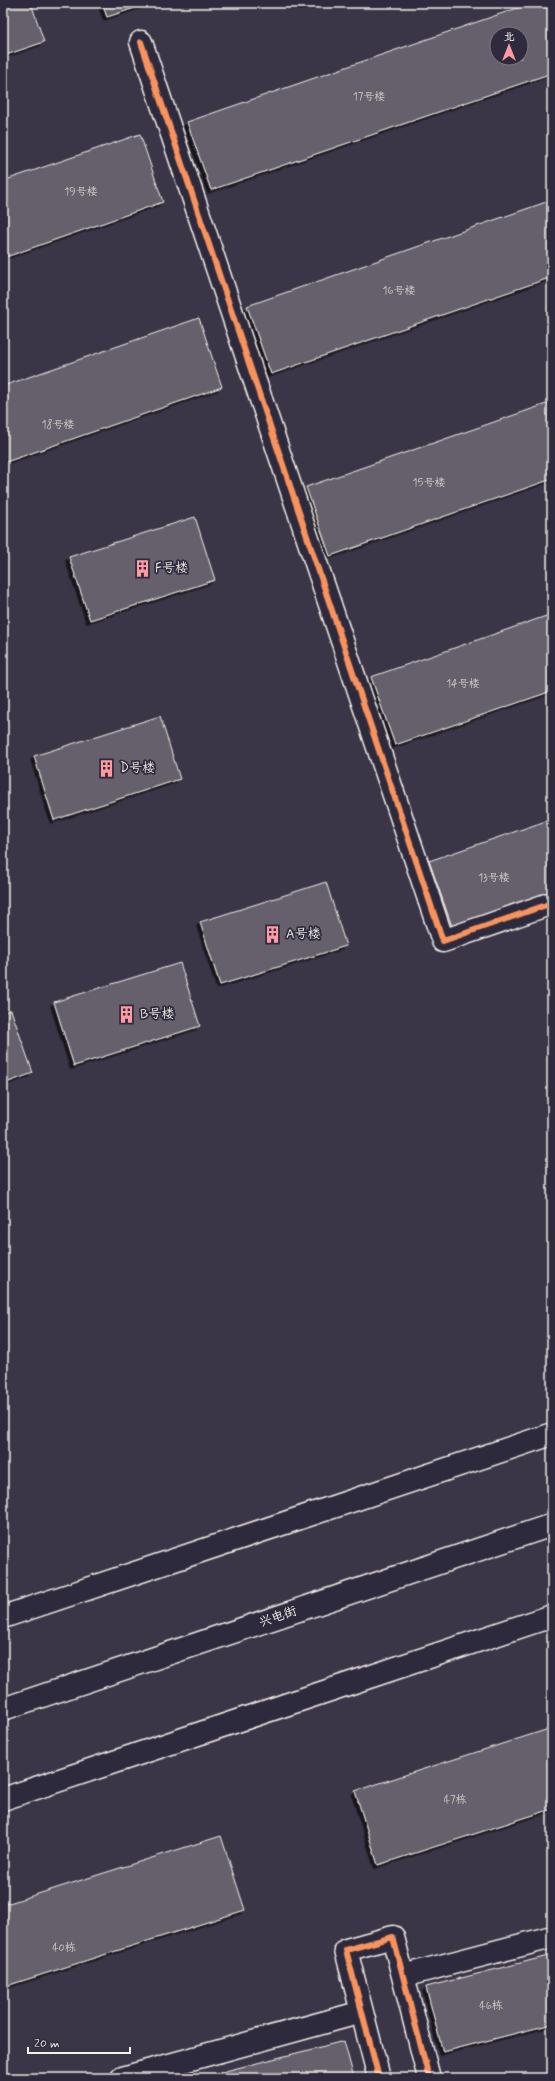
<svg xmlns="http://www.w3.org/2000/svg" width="555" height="2081" viewBox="0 0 555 2081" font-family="Mynerve,'LXGW WenKai TC',sans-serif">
	<defs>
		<filter id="shadow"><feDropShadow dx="-3.5" dy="3.5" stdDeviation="0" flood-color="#0009"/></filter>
	</defs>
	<rect width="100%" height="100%" fill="#3b3647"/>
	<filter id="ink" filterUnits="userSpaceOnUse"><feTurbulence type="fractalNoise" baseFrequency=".025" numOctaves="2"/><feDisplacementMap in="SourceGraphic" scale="8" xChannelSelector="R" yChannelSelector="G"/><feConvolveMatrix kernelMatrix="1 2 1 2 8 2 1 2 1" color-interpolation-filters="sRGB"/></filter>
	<g filter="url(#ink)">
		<path fill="#65616c" stroke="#f4f1e8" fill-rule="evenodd" filter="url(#shadow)" d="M3 3H31L44 42 3 56Z
			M102 3H150L107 17Z
			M532 3H552V73L211 190 187 122ZM497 34H521V58H497Z
			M140 134 163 202 3 258V181Z
			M552 200V277L271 374 247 306Z
			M199 318 222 387 3 463V386Z
			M552 402V479L330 556 306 487Z
			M195 517 215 580 90 620 69 557Z
			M552 614V691L395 745 371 677Z
			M160 716 180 779 54 820 34 756Z
			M552 819V895L453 929 429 861Z
			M326 882 346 946 220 985 200 922Z
			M180 963 200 1026 74 1066 54 1002Z
			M11 1010 33 1073 3 1084V1012Z
			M552 1728V1809L378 1865 355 1791Z
			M221 1836 245 1910 3 1987V1905Z
			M552 1955V2024L443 2052 426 1987Z
			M344 2041 354 2078H198Z"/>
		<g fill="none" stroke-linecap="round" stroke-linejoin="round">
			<defs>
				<path id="minor" d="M141 42 443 941 552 903
					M403 1976 552 1937
					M122 2078 362 2012
					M379 2078 346 1950 393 1937 429 2078"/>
				<path id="major" d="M3 1617 552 1434
					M3 1709 552 1525
					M3 1799 552 1616"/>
			</defs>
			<use href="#minor" stroke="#f4f1e8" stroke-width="25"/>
			<use href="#major" stroke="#f4f1e8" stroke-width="25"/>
			<use href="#minor" stroke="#2f2a3d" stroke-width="22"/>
			<use href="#major" stroke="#2f2a3d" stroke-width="22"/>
			<defs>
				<path id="cycleway" d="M141 42 443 941 552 903
					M379 2078 346 1950 393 1937 429 2078"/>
			</defs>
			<use href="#cycleway" stroke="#2f2a3d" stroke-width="8"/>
			<use href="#cycleway" stroke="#f8935d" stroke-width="6"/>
		</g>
	</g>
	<defs>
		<symbol id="building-bare" viewBox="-9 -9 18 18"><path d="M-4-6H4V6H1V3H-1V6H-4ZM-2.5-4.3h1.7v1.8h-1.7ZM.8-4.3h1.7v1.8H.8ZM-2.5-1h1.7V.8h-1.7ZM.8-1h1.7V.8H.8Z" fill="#ff9aa2" stroke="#2f2a3d" stroke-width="2.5" paint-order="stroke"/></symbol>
	</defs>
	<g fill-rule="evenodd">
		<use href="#building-bare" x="130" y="556" width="25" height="25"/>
		<use href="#building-bare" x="94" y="756" width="25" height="25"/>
		<use href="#building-bare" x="260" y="922" width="25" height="25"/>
		<use href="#building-bare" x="114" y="1002" width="25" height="25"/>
	</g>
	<g text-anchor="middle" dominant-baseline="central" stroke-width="3.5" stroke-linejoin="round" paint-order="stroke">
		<g font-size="11" fill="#d0cdc9">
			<text x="369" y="97">17号楼</text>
			<text x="81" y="192">19号楼</text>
			<text x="399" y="291">16号楼</text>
			<text x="58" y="425">18号楼</text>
			<text x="429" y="483">15号楼</text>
			<text x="463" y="684">14号楼</text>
			<text x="494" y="878">13号楼</text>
			<text x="455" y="1800">47栋</text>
			<text x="64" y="1948">40栋</text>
			<text x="491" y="2006">46栋</text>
		</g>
		<g font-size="13" fill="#f4f1e8" stroke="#2f2a3d" text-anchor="start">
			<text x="155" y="568">F号楼</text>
			<text x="120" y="768">D号楼</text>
			<text x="286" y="934">A号楼</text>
			<text x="140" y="1014">B号楼</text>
		</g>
		<g font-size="13" fill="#f4f1e8" stroke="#2f2a3d">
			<text transform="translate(278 1617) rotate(-19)">兴电街</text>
		</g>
	</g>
	<rect width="555" height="2081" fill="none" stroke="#2f2a3d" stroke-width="16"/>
	<rect x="8" y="8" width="539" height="2065" fill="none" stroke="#f4f1e8" stroke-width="1.5" filter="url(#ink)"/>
	<g transform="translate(509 46)"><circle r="19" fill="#2f2a3d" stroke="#7e7a81"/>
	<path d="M0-3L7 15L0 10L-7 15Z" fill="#ff9aa2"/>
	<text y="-6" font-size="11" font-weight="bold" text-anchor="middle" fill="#f4f1e8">北</text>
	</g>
	<path d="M28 2047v6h102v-6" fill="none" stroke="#f4f1e8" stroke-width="2"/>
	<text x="34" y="2047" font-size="12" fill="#f4f1e8" stroke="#2f2a3d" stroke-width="3" paint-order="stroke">20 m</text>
</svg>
